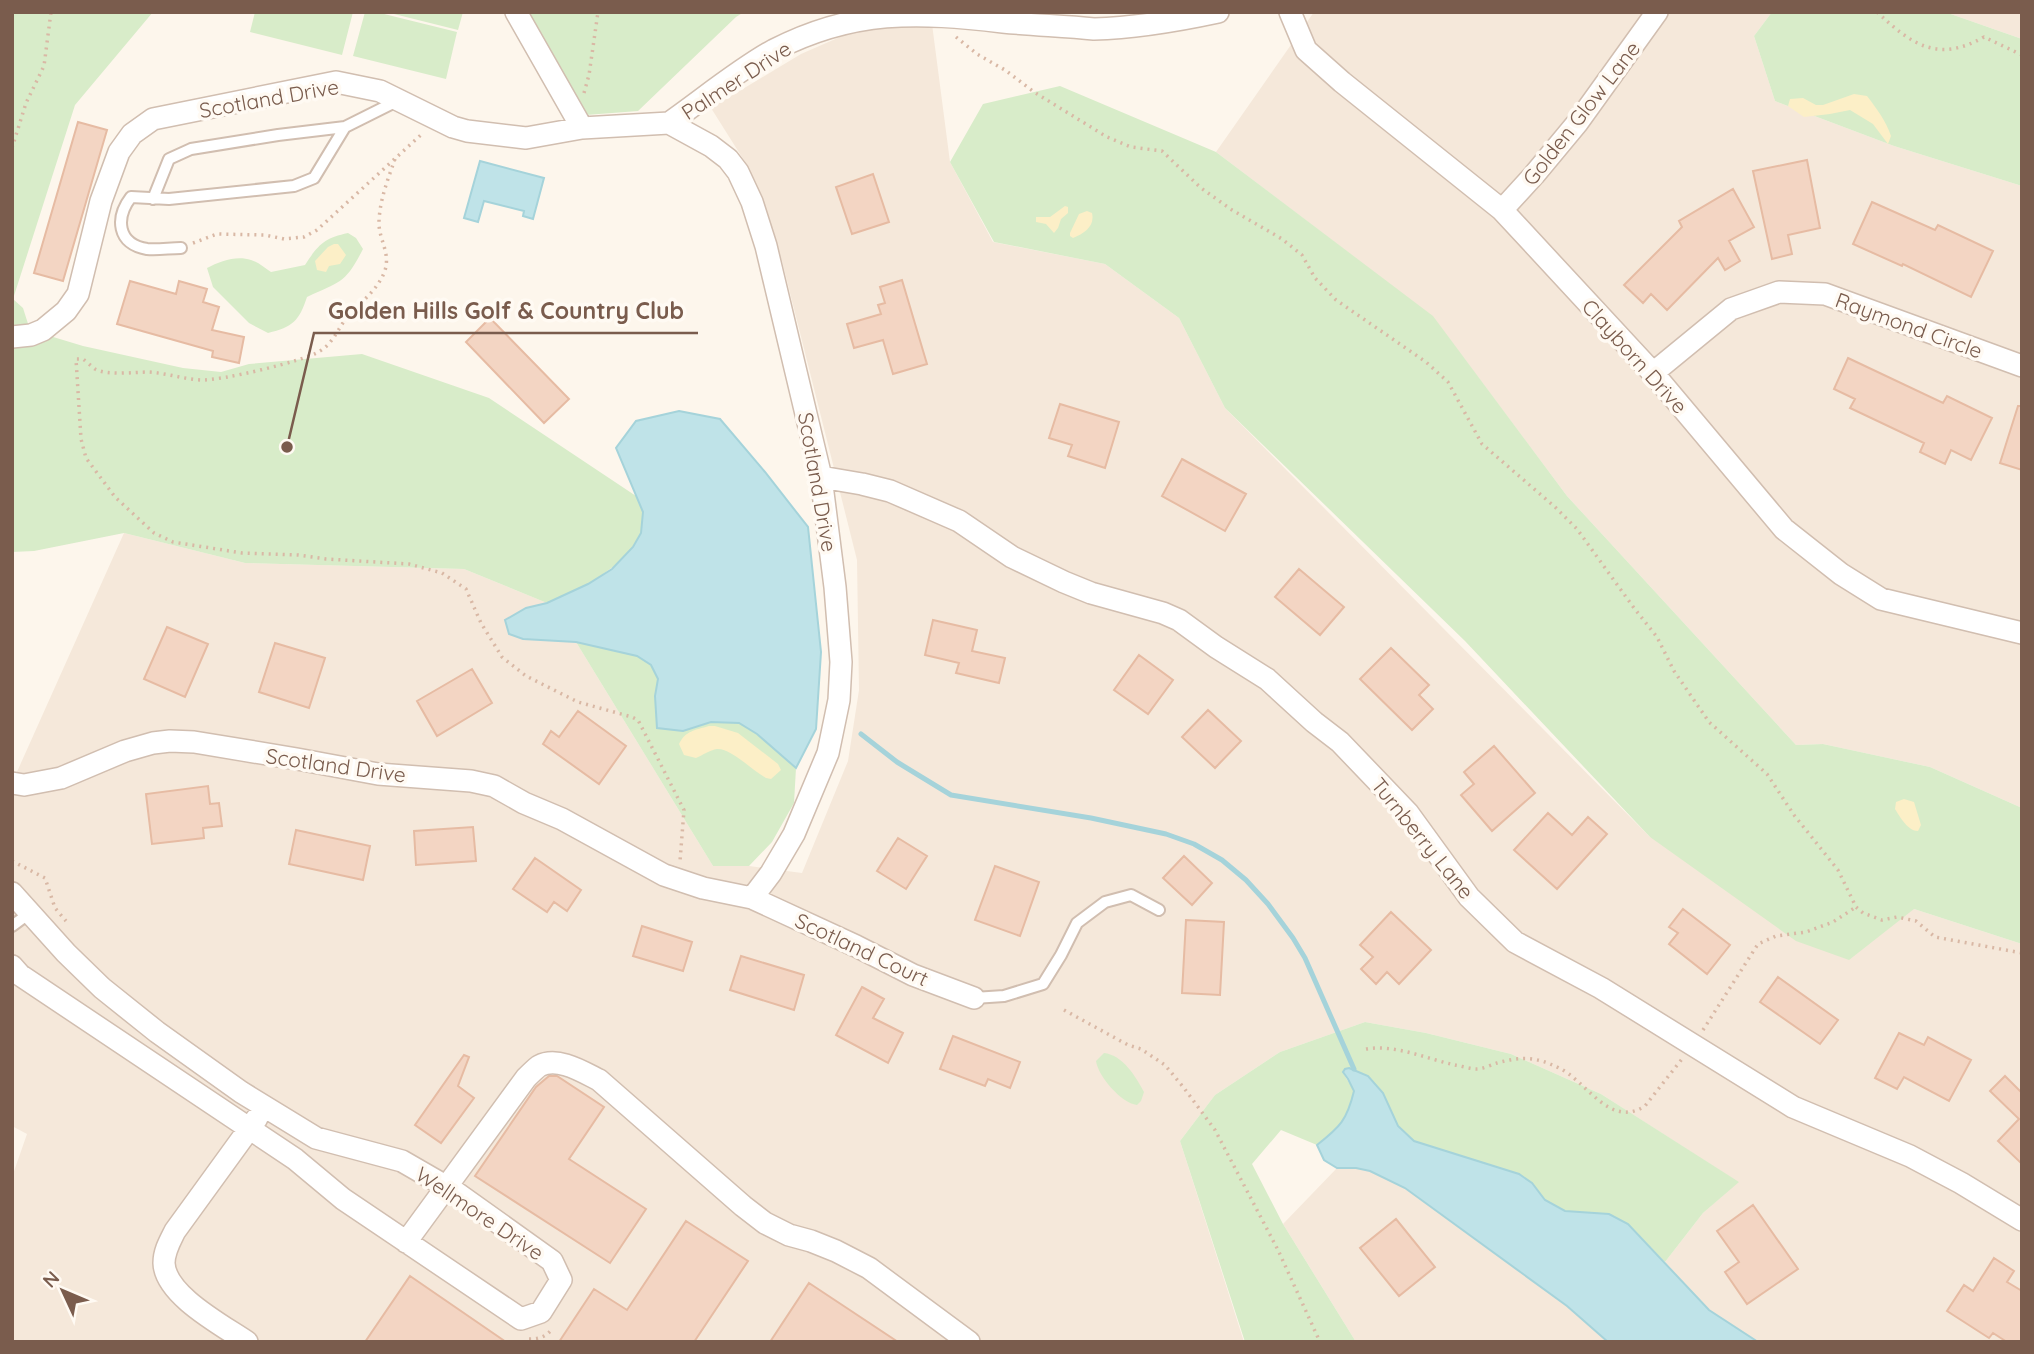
<svg xmlns="http://www.w3.org/2000/svg" width="2034" height="1354" viewBox="0 0 2034 1354" font-family="Quicksand,sans-serif">
	<rect width="100%" height="100%" fill="#fdf6ec"/>
	<path fill="#f5e8da" d="M1314 12H1772L1754 36 1775 101 1894 146 2022 186V808L1930 767 1823 744 1796 745 1567 496 1433 317 1216 152Z
		M1945 12H2022V39Z
		M932 24 950 162 993 242 1105 264 1179 318 1225 408 1650 837 1914 909 2022 944V1342H1758L1709 1310 1665 1262 1703 1213 1738 1182 1601 1094 1511 1054 1426 1033 1365 1022 1280 1052 1215 1095 1180 1141 1244 1342H12V1177L27 1134 12 1126V783L124 533 245 563 464 569 547 603 576 642 713 866H749L802 873 848 761 859 690 857 560 782 261 745 162 711 108 801 54 856 30 890 25Z
		M1337 1168H1356L1370 1171 1405 1188 1567 1306 1608 1342H1356L1283 1224Z"/>
	<path fill="#d8ecc9" d="M12 12H153L75 105 13 299 23 308 30 330 83 346 183 368 221 372 249 364 362 354 489 398 636 496C638 501 642 506 643 511 648 545 612 569 588 584L637 656 652 665 658 679 655 696 683 731C699 726 725 716 741 724 760 732 781 755 796 768L794 803 772 842 749 866H713L576 642 547 603 464 569 245 563 124 533 34 551 12 552Z
		M255 12H353L342 55 250 32Z
		M365 12H376L457 32 446 79 353 56Z
		M386 12H463L458 30Z
		M527 12H744L736 17 638 111 586 115Z
		M1772 12H1945L2022 39V186L1894 146 1775 101 1754 36Z
		M1060 86 1216 152 1433 316 1567 496 1796 745 1823 744 1930 767 2022 808V944L1914 909 1849 960 1796 941 1650 837 1465 641 1225 408 1179 318 1105 264 994 242 950 162 983 104Z
		M348 233 356 238 363 249C345 284 341 281 307 297 299 321 293 327 268 333L249 323 213 287 207 268C220 261 237 255 251 260 258 262 265 268 271 272L305 265C318 245 324 238 348 233Z
		M1365 1022 1426 1033 1511 1054 1601 1094 1739 1182 1703 1213 1665 1262 1628 1224 1609 1214 1565 1211 1545 1200 1532 1183 1519 1174 1414 1141 1398 1126 1383 1093 1343 1073 1354 1091C1347 1120 1340 1127 1317 1145L1281 1130 1252 1164 1283 1224 1356 1342H1245L1180 1141 1215 1095 1280 1052Z
		M1104 1053C1123 1055 1136 1077 1144 1092L1141 1101 1137 1105C1121 1103 1098 1076 1096 1061Z"/>
	<path fill="#fcefc7" d="M1854 94 1867 96C1877 109 1886 121 1891 136L1888 144 1873 124 1850 110 1830 114 1804 117 1788 106 1790 99 1803 98 1816 105H1823Z
		M1065 206 1068 207V213L1061 219 1058 228 1054 233 1046 224 1036 222V217H1050Z
		M1087 211 1092 213C1095 226 1085 233 1073 238L1070 236V233L1079 214Z
		M334 244H338L346 255 340 264 329 266 326 272 317 270 315 261 328 247Z
		M709 726H715L738 733 778 764 781 770 771 779 766 778C753 771 731 748 717 749 710 750 703 755 696 758L684 755 679 744C685 731 695 730 709 726Z
		M1904 799 1914 802 1921 825 1918 831C1908 831 1900 817 1895 809L1896 802Z"/>
	<path fill="#bfe3e8" stroke="#a5d3da" stroke-width="2" d="M480 161 544 178 533 219 523 216 524 211 484 201 478 222 464 218Z
		M679 411 720 419 765 472 808 527 821 652 816 729 796 768 757 734 739 723 711 722 683 731 657 728 655 696 658 679 651 665 637 656 576 642 523 639 509 634 505 620 526 608 547 603 588 584 612 569 633 547 641 533 643 512 616 448 636 421Z
		M1349 1068 1368 1076 1383 1093 1398 1126 1414 1141 1519 1174 1532 1183 1545 1200 1565 1211 1609 1214 1628 1224 1709 1310 1758 1342H1608L1567 1306 1405 1188 1370 1171 1356 1168H1337L1324 1160 1317 1145C1340 1127 1347 1120 1354 1091L1348 1079 1343 1072 1345 1069Z"/>
	<g fill="none" stroke-linecap="round" stroke-linejoin="round">
		<path stroke="#a5d3da" stroke-width="5" d="M861 734 897 762 951 795 1091 818 1166 834 1194 844 1222 860 1246 880 1268 904 1293 938 1305 958 1354 1069"/>
	</g>
	<path fill="#f3d5c3" stroke="#e6bba3" stroke-width="2" d="M78 122 107 130 63 281 34 273Z
		M1807 160 1820 228 1788 235 1792 254 1772 259 1753 171Z
		M873 174 889 222 852 234 836 187Z
		M1733 189 1754 227 1729 241 1740 261 1725 270 1718 258 1667 310 1651 294 1643 303 1624 285 1682 227 1679 221Z
		M1872 202 1935 230 1938 225 1993 251 1971 297 1903 264 1902 266 1853 244Z
		M902 280 927 364 893 374 883 340 854 348 847 324 881 314 878 305 885 303 880 287Z
		M130 281 176 294 179 281 207 289 203 302 219 307 212 330 244 337 239 363 212 357 213 351 117 324Z
		M490 318 569 399 544 423 466 342Z
		M1848 358 1943 403 1947 396 1992 418 1971 460 1951 450 1945 464 1920 452 1924 443 1850 408 1855 399 1834 389Z
		M1060 404 1119 422 1105 468 1068 456 1072 445 1049 438Z
		M2018 406H2022V470L2000 463Z
		M1182 459 1246 494 1225 531 1162 496Z
		M1299 569 1344 607 1320 635 1275 597Z
		M933 620 977 630 972 651 1005 658 999 683 956 673 959 663 925 655Z
		M167 627 208 644 185 697 144 679Z
		M275 643 325 658 309 708 259 692Z
		M1391 648 1429 685 1419 695 1433 709 1412 730 1360 679Z
		M1139 655 1173 680 1148 714 1114 690Z
		M472 669 492 703 437 736 417 701Z
		M1208 710 1241 741 1215 768 1182 737Z
		M578 711 626 746 599 784 543 744 551 731 559 737Z
		M1494 746 1535 793 1492 831 1461 795 1474 784 1464 772Z
		M208 786 210 804 219 803 222 826 203 828 204 838 152 844 146 794Z
		M1548 813 1572 835 1588 817 1607 834 1557 889 1514 850Z
		M473 827 476 861 416 865 414 831Z
		M296 830 370 846 363 880 289 864Z
		M898 838 927 856 906 889 877 871Z
		M1184 856 1212 883 1192 905 1163 878Z
		M535 858 581 890 567 911 554 902 547 912 513 889Z
		M995 866 1039 882 1020 936 975 920Z
		M1683 909 1730 945 1707 974 1669 944 1678 933 1669 927Z
		M1391 912 1431 950 1399 984 1387 972 1376 984 1361 969 1373 957 1360 945Z
		M1186 920 1224 922 1220 995 1182 993Z
		M642 926 692 942 683 971 633 956Z
		M741 956 804 975 794 1010 730 990Z
		M1778 977 1838 1020 1820 1044 1760 1002Z
		M862 987 884 999 873 1018 903 1033 888 1063 836 1035Z
		M1899 1033 1924 1045 1928 1037 1971 1060 1949 1101 1904 1077 1897 1089 1875 1078Z
		M953 1036 1020 1062 1010 1088 988 1079 985 1086 940 1069Z
		M464 1055 469 1057 458 1086 474 1098 441 1143 415 1125Z
		M549 1076H557L604 1107 569 1159 646 1209 610 1263 475 1176 536 1087Z
		M2005 1076 2022 1093V1164L1998 1141 2019 1119 1990 1091Z
		M1753 1205 1798 1269 1747 1304 1725 1272 1739 1262 1717 1231Z
		M1396 1219 1435 1267 1399 1296 1360 1248Z
		M686 1221 748 1261 694 1342H559L594 1289 627 1310Z
		M1994 1258 2014 1271 2007 1282 2022 1291V1342H2007L1993 1333 1989 1338 1947 1311 1964 1285 1973 1291Z
		M410 1276 506 1342H365Z
		M809 1283 898 1342H770Z"/>
	<g fill="none" stroke-linecap="round" stroke-linejoin="round">
		<defs>
			<path id="service" d="M153 199 169 159 191 149 278 135 345 127 399 100
				M181 248C170 248 158 250 147 249 117 244 115 218 131 197L169 199 294 186 314 178 345 127
				M12 926 31 912
				M974 998 1004 996 1043 984 1061 955 1077 923 1105 902 1131 895 1159 910"/>
			<path id="minor" d="M516 12 582 128
				M1290 12 1306 50 1342 82 1502 210 1653 373 1784 529 1841 574 1881 599 2022 633
				M669 123C702 100 739 69 774 50 854 9 917 12 1003 22 1033 25 1063 26 1094 29 1136 28 1176 21 1218 12
				M1502 210 1534 175 1578 122 1657 12
				M12 337 31 335 43 330 66 311 78 294 101 201 119 152 132 134 153 119 336 82 380 91 453 127 467 131 526 138 582 128 669 123 711 146 728 159 738 172 752 202 766 246 821 477 835 587 841 662 839 700 828 753 794 834 771 873 752 898
				M1653 373 1731 309 1779 292 1825 294 2022 366
				M821 477 862 484 890 491 959 521 1012 557 1064 582 1091 593 1163 613 1179 620 1216 647 1267 679 1314 722 1340 742 1408 813 1469 897 1515 942 1601 988 1793 1107 1910 1156 1961 1183 2022 1220
				M12 783 24 785 61 778 125 751 153 743 170 741 194 742 297 759 378 774 471 781 494 786 524 803 562 819 664 875 703 888 752 898 856 946 913 975 974 998
				M12 893 66 953 102 988 157 1032 241 1092 316 1138 402 1161 454 1191 552 1261 561 1280 541 1312 521 1319 343 1199 295 1159 20 975 12 966
				M406 1242 526 1078C530 1074 535 1069 539 1066 558 1056 583 1072 599 1080L743 1206 765 1223 789 1235 811 1241 836 1251 869 1268 969 1342
				M247 1342C222 1325 165 1295 164 1263 164 1251 170 1241 175 1231L257 1118"/>
		</defs>
		<use href="#service" stroke="#d1beb0" stroke-width="14"/>
		<use href="#minor" stroke="#d1beb0" stroke-width="24"/>
		<path stroke="#d9b8a5" stroke-width="3.5" stroke-dasharray="2 5" stroke-linecap="butt" d="M1877 12C1912 45 1938 63 1984 37L2022 55
			M956 37 977 54 1005 70 1034 92 1107 137 1131 147 1162 151 1201 188 1232 210 1282 239 1302 255 1315 278 1336 300 1426 362 1448 382 1482 444 1555 507 1577 529 1634 608 1657 637 1674 671 1709 722 1767 774 1794 815 1838 870 1856 907 1863 913 1882 920 1897 917 1916 921 1935 937 2022 953
			M584 93 589 75 598 12
			M12 148 26 103 44 66 51 12
			M395 159C388 179 380 199 379 221 378 239 392 254 384 273 377 290 362 301 350 314 339 325 335 342 320 351 305 361 220 381 201 380 183 379 166 373 148 372 134 372 108 376 95 369 91 366 87 362 83 359H76L81 439 86 458 115 497 154 533 173 542 242 553 298 555 326 559 409 564 442 573 466 589 481 623 502 657 526 676 578 702 632 717 638 720 684 810 680 861
			M193 243 217 234 265 235 284 239 304 237 317 230 423 133
			M12 861 45 878 55 908 66 921
			M1064 1010 1128 1045 1141 1049 1165 1065 1184 1088 1215 1130 1278 1250 1320 1342
			M1703 1030 1758 944 1776 936 1806 932 1833 922 1856 907
			M1366 1049C1395 1044 1427 1059 1455 1065 1462 1066 1470 1069 1477 1069 1483 1069 1491 1065 1497 1063 1522 1056 1537 1057 1559 1068 1587 1081 1609 1129 1645 1106L1682 1059
			M529 1339C539 1339 546 1337 552 1329"/>
		<use href="#service" stroke="#fff" stroke-width="10"/>
		<use href="#minor" stroke="#fff" stroke-width="21"/>
	</g>
	<g text-anchor="middle" dominant-baseline="central" stroke-width="7" stroke-linejoin="round" paint-order="stroke">
		<g font-size="21" fill="#7a5c4d" stroke="#fffaf3">
			<text transform="translate(736 80) rotate(-33)">Palmer Drive</text>
			<text transform="translate(269 98) rotate(-10)">Scotland Drive</text>
			<text transform="translate(1581 113) rotate(-52)">Golden Glow Lane</text>
			<text transform="translate(1909 325) rotate(20)">Raymond Circle</text>
			<text transform="translate(1635 356) rotate(48)">Clayborn Drive</text>
			<text transform="translate(818 482) rotate(80)">Scotland Drive</text>
			<text transform="translate(336 765) rotate(8)">Scotland Drive</text>
			<text transform="translate(1423 838) rotate(51)">Turnberry Lane</text>
			<text transform="translate(862 949) rotate(25)">Scotland Court</text>
			<text transform="translate(480 1213) rotate(34)">Wellmore Drive</text>
		</g>
	</g>
	<path fill="none" stroke="#7a5c4d" stroke-width="2.5" d="M287 447L314 333H698"/>
	<circle fill="#7a5c4d" stroke="#fffaf3" stroke-width="2.5" cx="287" cy="447" r="7"/>
	<g font-size="23" text-anchor="middle" font-weight="bold" fill="#7a5c4d" stroke="#fffaf3" stroke-width="7" stroke-linejoin="round" paint-order="stroke">
		<text x="506" y="319">Golden Hills Golf &amp; Country Club</text>
	</g>
	<rect width="2034" height="1354" fill="none" stroke="#7a5c4d" stroke-width="28"/>
	<g transform="translate(63 1291) rotate(314)" stroke="#fffaf3" stroke-width="5" paint-order="stroke">
	<path d="M0-5L12 26L0 18L-12 26Z" fill="#7a5c4d"/>
	<text y="-10" font-size="19" font-weight="bold" text-anchor="middle" fill="#7a5c4d">N</text>
	</g>
</svg>
